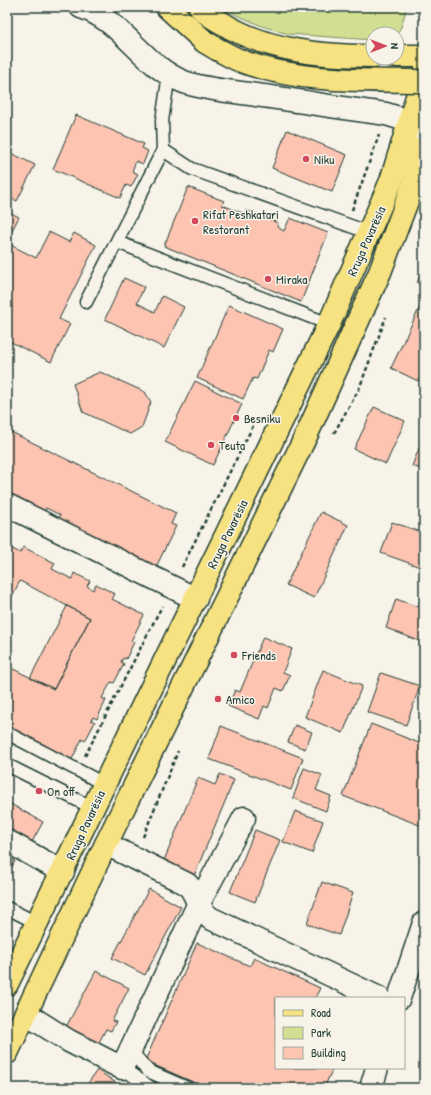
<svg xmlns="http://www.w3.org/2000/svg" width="431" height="1095" viewBox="0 0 431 1095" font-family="'Patrick Hand',sans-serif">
	<rect width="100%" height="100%" fill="#f7f3e8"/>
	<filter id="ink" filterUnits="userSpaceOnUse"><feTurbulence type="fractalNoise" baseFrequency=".025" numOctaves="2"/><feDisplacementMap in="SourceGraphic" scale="8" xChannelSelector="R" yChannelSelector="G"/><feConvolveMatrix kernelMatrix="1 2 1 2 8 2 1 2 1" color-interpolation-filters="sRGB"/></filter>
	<g filter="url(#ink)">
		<path fill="#d2de91" stroke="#788e62" d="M218 7H407L401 27 397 34H373V40L288 34 262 26Z"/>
		<path fill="#fdc4b2" stroke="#1f3d34" d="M76 115 144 144 142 148 148 151 143 164 136 161 132 171 138 174 131 187 126 185 120 198 53 169Z
			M287 130 347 155 332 192 272 168Z
			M7 151 35 165 17 201 7 196Z
			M188 187 224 201 222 205 245 214 246 210 278 223 277 227 284 231 290 218 328 233 301 302 164 246Z
			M7 211 19 217 7 240Z
			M49 232 69 242 74 233 96 245 59 319 70 324 51 362 7 340V316L12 306 7 303V243L36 258Z
			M424 266V286L417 283Z
			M124 278 144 287 137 303 155 312 162 296 184 307 164 348 105 319Z
			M424 298V367L418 381 391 368Z
			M229 305 283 329 273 352 269 350 257 379 253 378 243 399 197 378Z
			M100 372 145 392 151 402 142 427 130 434 83 412 73 384Z
			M195 381 242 404 213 465 165 442Z
			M374 407 405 421 386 464 354 449Z
			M7 430 176 513 171 524 176 526 155 569 56 525 60 515 46 508 42 518 7 500Z
			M424 436V470L412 466Z
			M321 512 348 525 314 598 286 585Z
			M392 522 424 533 423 568 381 553Z
			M7 546 20 553 23 547 55 563 52 569 72 579 74 573 90 581 87 586 93 590 96 584 115 594 112 599 144 615 131 641 134 642 126 659 123 658 121 662 124 664 114 683 111 682 102 698 106 700 97 719 93 717 91 720 95 722 85 741 82 739 69 765 7 740V666L54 689 90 618 20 581 7 606Z
			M424 591V643L386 628 396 599 418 607Z
			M67 606 90 618 54 689 30 678Z
			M263 637 292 649 283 672 290 675 283 691 276 688 268 708 264 706 259 719 228 706 235 690 240 692Z
			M323 670 362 686 343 733 305 717Z
			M381 673 420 686 406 725 367 712Z
			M371 724 424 745V820L422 826 343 796Z
			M295 725 312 732 305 749 288 742Z
			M221 726 303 758 291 790 209 759Z
			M304 768 322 775 316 790 331 796 326 811 293 798Z
			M220 774 234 780 194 876 163 863 198 778 215 785Z
			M7 802 43 822 28 849 7 838Z
			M295 811 323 821 312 853 283 842Z
			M255 830 280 840 255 902 230 892Z
			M7 857 15 861 7 876Z
			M322 882 353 893 339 935 307 924Z
			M149 889 181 907 145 975 112 958Z
			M197 943 250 966 254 958 320 988 315 998H276V1068H333L324 1088H202L193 1084V1082L145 1061Z
			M96 971 129 988 112 1021 116 1022 111 1031 106 1029 98 1044 66 1027Z
			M97 1070 124 1088H85Z"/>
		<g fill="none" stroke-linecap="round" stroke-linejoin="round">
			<defs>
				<path id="lane" d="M169 74 162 121 163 150 192 169 370 233
					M117 242 329 324
					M86 302 163 150
					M7 733 104 784
					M7 765 93 808
					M7 908 37 923
					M131 1051 148 1071 187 1088
					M122 1068 151 1088"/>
				<path id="street" d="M81 7C122 20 144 67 184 82 206 90 232 91 256 95 299 101 342 108 386 114L409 121 424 134
					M7 505 196 599
					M7 841 63 872
					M106 844 187 884C198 895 196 908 210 918L379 998
					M399 998 424 923
					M26 1014 69 1041 122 1068 198 905 244 818
					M371 1088 377 1068"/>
				<path id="primary" d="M7 984 329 324 391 181 424 74
					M7 1053 106 844 307 434 380 272 412 188 424 147"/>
				<path id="highway" d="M167 7 205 42 217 49
					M200 7C206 14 214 18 222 23 267 51 321 56 373 56
					M397 56H424"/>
			</defs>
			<use href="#lane" stroke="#1f3d34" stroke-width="15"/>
			<use href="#street" stroke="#1f3d34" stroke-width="25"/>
			<use href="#primary" stroke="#1f3d34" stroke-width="25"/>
			<use href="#highway" stroke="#1f3d34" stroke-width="25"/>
			<path stroke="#1f3d34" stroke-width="2.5" stroke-dasharray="4 3" stroke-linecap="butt" d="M352 210 379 135
				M334 433 359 389 386 317
				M182 567 257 418
				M85 756 162 606
				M143 837 178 751"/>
			<use href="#lane" stroke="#f7f3e8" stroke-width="12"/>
			<use href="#street" stroke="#f7f3e8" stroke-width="22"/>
			<use href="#primary" stroke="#f7e281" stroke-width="22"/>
			<use href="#highway" stroke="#f7e281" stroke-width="22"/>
			<defs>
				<path id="highway-bridge" d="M217 49C225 53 233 58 241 61 299 83 363 80 424 81"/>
			</defs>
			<use href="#highway-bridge" stroke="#1f3d34" stroke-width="25" stroke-linecap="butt"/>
			<use href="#highway-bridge" stroke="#f7e281" stroke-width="22"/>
		</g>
	</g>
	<g fill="#d1495b" stroke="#f7f3e8" stroke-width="1.5">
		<circle cx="306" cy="159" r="4"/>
		<circle cx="195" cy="221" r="4"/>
		<circle cx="268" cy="279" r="4"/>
		<circle cx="236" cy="418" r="4"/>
		<circle cx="211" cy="445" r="4"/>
		<circle cx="234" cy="655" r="4"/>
		<circle cx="218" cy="699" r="4"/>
		<circle cx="39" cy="791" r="4"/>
	</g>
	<g text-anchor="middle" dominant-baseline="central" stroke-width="3" stroke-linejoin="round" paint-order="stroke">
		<g font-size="13" fill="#1f3d34" stroke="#f7f3e8" text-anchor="start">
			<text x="314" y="159">Niku</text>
			<text x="203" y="214">Rifat Peshkatari<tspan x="203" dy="15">Restorant</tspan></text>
			<text x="276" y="279">Miraka</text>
			<text x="244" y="418">Besniku</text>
			<text x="219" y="445">Teuta</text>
			<text x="242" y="655">Friends</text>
			<text x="226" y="699">Amico</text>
			<text x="47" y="791">On off</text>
		</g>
		<g font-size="13" fill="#1f3d34" stroke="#f7f3e8">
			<text transform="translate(366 241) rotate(-66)">Rruga Pavarësia</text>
			<text transform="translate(227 534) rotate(-64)">Rruga Pavarësia</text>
			<text transform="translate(85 825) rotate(-65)">Rruga Pavarësia</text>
		</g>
	</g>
	<rect width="431" height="1095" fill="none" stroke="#f7f3e8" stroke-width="24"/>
	<rect x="12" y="12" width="407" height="1071" fill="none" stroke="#1f3d34" stroke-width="1.5" filter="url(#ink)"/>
	<rect x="275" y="997" width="130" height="72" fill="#f7f3e8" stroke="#a1aaa0"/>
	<rect x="283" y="1010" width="20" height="6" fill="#f7e281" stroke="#a1aaa0"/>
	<text x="311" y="1017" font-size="12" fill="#1f3d34">Road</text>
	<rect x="283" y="1027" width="20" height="12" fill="#d2de91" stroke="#a1aaa0"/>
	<text x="311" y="1037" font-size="12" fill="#1f3d34">Park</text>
	<rect x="283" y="1047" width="20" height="12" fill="#fdc4b2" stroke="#a1aaa0"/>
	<text x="311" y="1057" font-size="12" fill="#1f3d34">Building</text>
	<g transform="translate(385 46) rotate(90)"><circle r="19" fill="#f7f3e8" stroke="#a1aaa0"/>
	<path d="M0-3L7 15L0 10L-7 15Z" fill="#d1495b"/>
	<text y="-6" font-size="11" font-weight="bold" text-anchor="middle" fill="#1f3d34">N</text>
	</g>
</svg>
